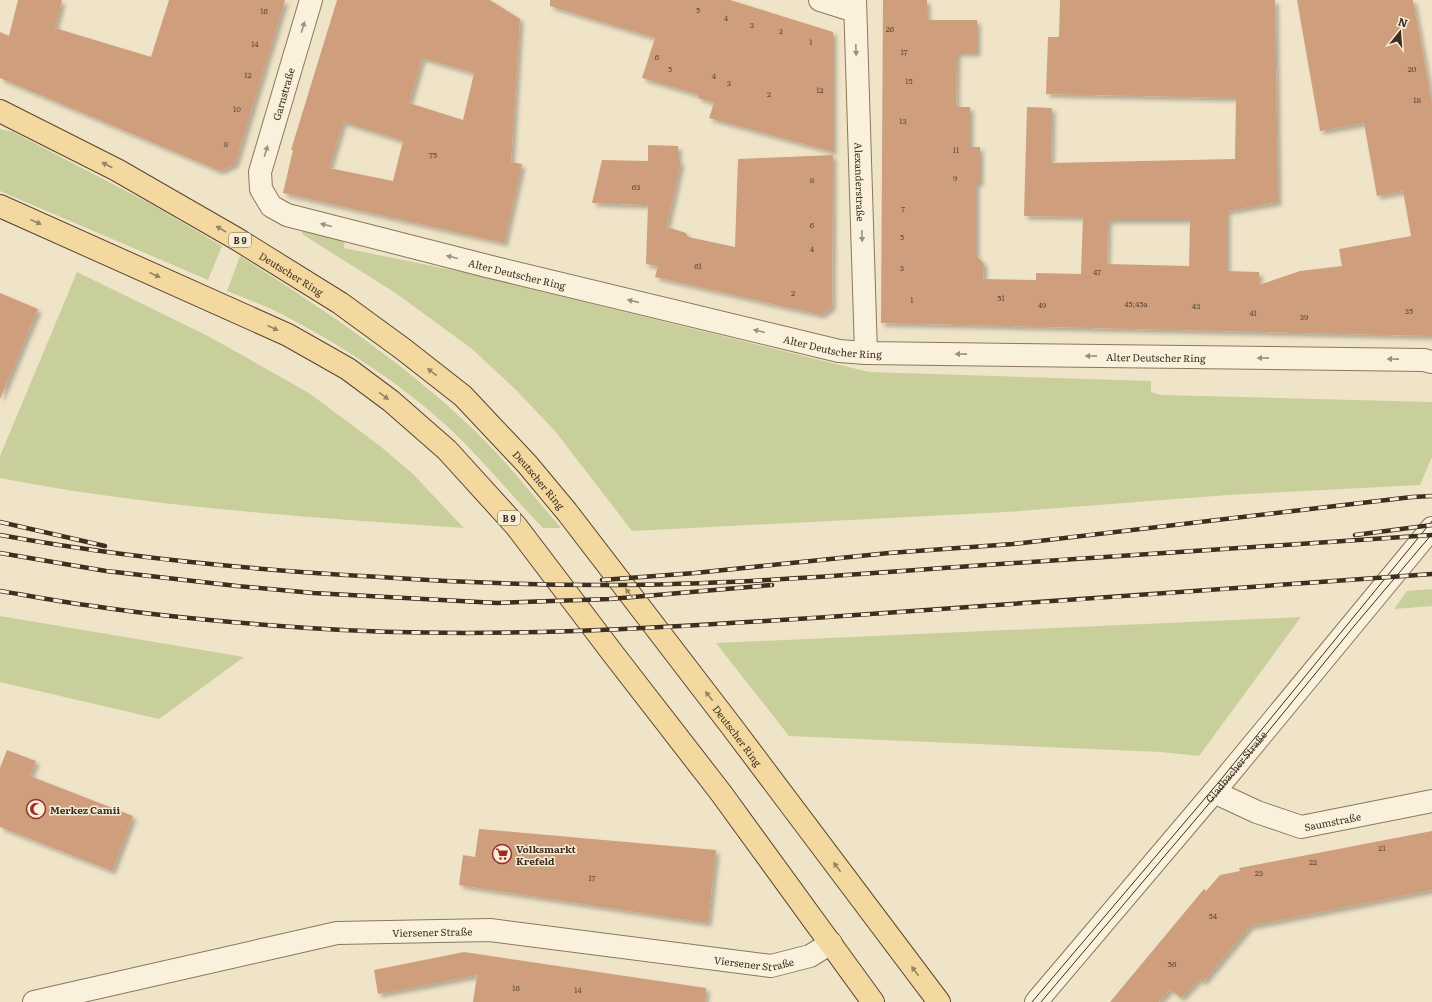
<svg xmlns="http://www.w3.org/2000/svg" width="1432" height="1002" viewBox="0 0 1432 1002" font-family="Literata,serif">
	<defs>
		<filter id="shadow"><feDropShadow dx="3.5" dy="3.5" stdDeviation="2" flood-color="#0004"/></filter>
	</defs>
	<rect width="100%" height="100%" fill="#f0e4c8"/>
	<path fill="#c9cf9b" d="M0 129 13 132 151 204 222 246 208 280 0 191Z
		M304 227 345 236 344 248 462 272 869 372 1151 381V392L1161 395 1432 402V457L1420 485 1228 495 1007 512 632 531 555 431 515 389 472 349 397 294 302 234Z
		M240 256C323 309 404 362 475 431 506 461 533 495 561 528H543C511 495 482 459 448 427 401 384 347 349 291 319 271 308 249 300 227 291Z
		M77 272 208 336 309 393 380 446 412 473 464 528C343 520 222 512 102 495 68 491 34 484 0 478V456Z
		M1432 589V606L1394 609 1407 591Z
		M0 616 244 657 159 719 0 682Z
		M1301 617 1199 756 1161 752 789 736 716 643Z"/>
	<path fill="#cf9f7d" fill-rule="evenodd" filter="url(#shadow)" d="M18 0H62L55 28 151 57 169 0H285L235 164 220 171 0 78V32L9 36Z
		M337 0H490L520 19 511 162 522 164 504 243 283 193 293 150H291ZM422 58 474 73 463 120 409 103ZM343 122 403 141 393 181 329 168Z
		M550 0H730L833 32V152L709 118 714 103 698 98 699 95 642 78 655 38 550 6Z
		M883 0H927V20H977V53H957L956 107H970V147H980V183H976V255L984 264 983 279 1036 280V273L1081 274 1083 217 1024 216 1027 107 1052 108 1051 163 1235 159 1236 98 1046 94 1048 37H1059L1060 0H1275L1278 202 1227 211V271L1259 272V285L1300 271 1342 266 1339 249 1411 236 1403 191 1377 196 1364 123 1320 131 1297 0H1413L1432 103V336L881 323ZM1108 220H1190L1189 266 1107 264Z
		M648 145 678 146V162H681L664 239 667 227 686 233 688 237 735 247 738 159 833 155 832 307 821 315 655 277 658 266 646 264 648 205 592 203 602 160 648 161Z
		M0 293 38 309 0 399Z
		M7 750 36 761 30 776 133 816 112 871 0 827V768Z
		M479 829 716 850 708 923 459 885 463 855 475 857Z
		M1432 831V890L1250 926 1203 982 1199 979 1181 998 1170 989 1159 1002H1110L1204 889 1206 891 1220 875 1240 871 1239 868Z
		M464 952 706 988 705 1002H473L477 975 378 994 374 970Z"/>
	<g fill="none" stroke-linecap="round" stroke-linejoin="round">
		<defs>
			<g id="street">
				<path id="s1" d="M311 0 260 172 261 189 271 206 287 215 487 266 839 351 866 353 1424 360 1432 362"/>
				<path d="M820 0 855 11"/>
				<path id="s2" d="M855 0 866 353"/>
				<path id="s3" d="M1214 792 1257 812 1301 827 1432 801"/>
				<path id="s4" d="M34 1002 337 933 490 930 771 966 810 956 831 943"/>
				<path id="s5" d="M1036 1002 1214 792 1432 528"/>
			</g>
			<g id="primary">
				<path id="s6" d="M0 111 117 170 237 239 340 303 403 349 463 396 527 464 567 512 732 727 939 1002"/>
				<path d="M0 206 288 335 348 369 391 401 447 450 516 526 614 655 721 793 873 1002"/>
			</g>
		</defs>
		<use href="#street" stroke="#8d765c" stroke-width="24"/>
		<use href="#primary" stroke="#5b4430" stroke-width="24"/>
		<use href="#street" stroke="#faf1dc" stroke-width="22"/>
		<use href="#primary" stroke="#f3d9a0" stroke-width="22"/>
		<path stroke="#3d2e20" stroke-width="1" d="M1032 1002 1218 783 1432 521
			M1041 1002 1218 793 1355 625 1432 534"/>
		<defs>
			<path id="rail" d="M0 522 105 546
				M0 535C125 558 253 570 380 577 454 582 529 585 603 585 726 585 849 575 971 566 1125 555 1278 546 1432 535
				M1355 535 1432 525
				M0 553 106 571 237 586 313 593 497 603 610 599 772 585
				M602 580 695 573 889 553 1013 544 1412 497 1432 496
				M0 591C31 596 62 602 93 606 164 617 236 623 308 628 486 640 664 628 842 616 1038 603 1235 588 1432 574"/>
		</defs>
		<use href="#rail" stroke="#3d2e20" stroke-width="4.5"/>
		<use href="#rail" stroke="#f7eed8" stroke-width="3" stroke-dasharray="9" stroke-linecap="butt"/>
	</g>
	<defs><path id="oneway-solid" d="M-6-.8H1V-3.2L6.5 0L1 3.2V.8H-6Z"/></defs>
	<g fill="#9c907e">
		<use href="#oneway-solid" transform="translate(303 27) rotate(-74)"/>
		<use href="#oneway-solid" transform="translate(856 50) rotate(88)"/>
		<use href="#oneway-solid" transform="translate(266 151) rotate(-74)"/>
		<use href="#oneway-solid" transform="translate(326 225) rotate(-166)"/>
		<use href="#oneway-solid" transform="translate(862 236) rotate(88)"/>
		<use href="#oneway-solid" transform="translate(452 257) rotate(-166)"/>
		<use href="#oneway-solid" transform="translate(633 301) rotate(-167)"/>
		<use href="#oneway-solid" transform="translate(759 331) rotate(-166)"/>
		<use href="#oneway-solid" transform="translate(961 354) rotate(-179)"/>
		<use href="#oneway-solid" transform="translate(1091 356) rotate(-179)"/>
		<use href="#oneway-solid" transform="translate(1263 358) rotate(-179)"/>
		<use href="#oneway-solid" transform="translate(1393 359) rotate(-179)"/>
	</g>
	<g fill="#988460">
		<use href="#oneway-solid" transform="translate(107 165) rotate(-153)"/>
		<use href="#oneway-solid" transform="translate(36 222) rotate(24)"/>
		<use href="#oneway-solid" transform="translate(221 229) rotate(-150)"/>
		<use href="#oneway-solid" transform="translate(155 275) rotate(24)"/>
		<use href="#oneway-solid" transform="translate(273 328) rotate(25)"/>
		<use href="#oneway-solid" transform="translate(432 372) rotate(-142)"/>
		<use href="#oneway-solid" transform="translate(384 396) rotate(37)"/>
		<use href="#oneway-solid" transform="translate(629 593) rotate(-128)"/>
		<use href="#oneway-solid" transform="translate(709 696) rotate(-128)"/>
		<use href="#oneway-solid" transform="translate(837 867) rotate(-127)"/>
		<use href="#oneway-solid" transform="translate(915 971) rotate(-127)"/>
	</g>
	<defs>
		<symbol id="mosque-ring" viewBox="-11 -11 22 22"><circle r="9.5" fill="#f7eed8" stroke="#9e2a2b" stroke-width="1.5"/><path d="M3.5-4.9A6 6 0 1 0 3.5 4.9A5 5 0 1 1 3.5-4.9Z" fill="#9e2a2b"/></symbol>
		<symbol id="supermarket-ring" viewBox="-11 -11 22 22"><circle r="9.5" fill="#f7eed8" stroke="#9e2a2b" stroke-width="1.5"/><path d="M-6-5.5h2.5l.6 2H6L4.5 2H-2.5L-4.4-4H-6ZM-1.5 3.2a1.3 1.3 0 1 0 .1 0ZM3 3.2a1.3 1.3 0 1 0 .1 0Z" fill="#9e2a2b"/></symbol>
	</defs>
	<g fill-rule="evenodd">
		<use href="#mosque-ring" x="25" y="798" width="22" height="22"/>
		<use href="#supermarket-ring" x="491" y="843" width="22" height="22"/>
	</g>
	<g text-anchor="middle" dominant-baseline="central" stroke-width="3" stroke-linejoin="round" paint-order="stroke">
		<g font-size="8" fill="#624a37">
			<text x="698" y="9">5</text>
			<text x="264" y="10">16</text>
			<text x="726" y="17">4</text>
			<text x="752" y="24">3</text>
			<text x="890" y="28">26</text>
			<text x="781" y="30">2</text>
			<text x="811" y="41">1</text>
			<text x="255" y="43">14</text>
			<text x="904" y="51">17</text>
			<text x="657" y="56">6</text>
			<text x="670" y="68">5</text>
			<text x="1412" y="68">20</text>
			<text x="248" y="74">12</text>
			<text x="714" y="75">4</text>
			<text x="909" y="80">15</text>
			<text x="729" y="82">3</text>
			<text x="820" y="89">12</text>
			<text x="769" y="93">2</text>
			<text x="1417" y="99">18</text>
			<text x="237" y="108">10</text>
			<text x="903" y="120">13</text>
			<text x="226" y="143">8</text>
			<text x="956" y="149">11</text>
			<text x="433" y="154">75</text>
			<text x="955" y="177">9</text>
			<text x="812" y="179">8</text>
			<text x="636" y="186">63</text>
			<text x="903" y="208">7</text>
			<text x="812" y="224">6</text>
			<text x="902" y="236">5</text>
			<text x="812" y="248">4</text>
			<text x="698" y="265">61</text>
			<text x="902" y="267">3</text>
			<text x="1097" y="271">47</text>
			<text x="793" y="292">2</text>
			<text x="1001" y="297">51</text>
			<text x="912" y="299">1</text>
			<text x="1136" y="303">45;45a</text>
			<text x="1042" y="304">49</text>
			<text x="1196" y="305">43</text>
			<text x="1409" y="310">35</text>
			<text x="1253" y="312">41</text>
			<text x="1304" y="316">39</text>
			<text x="1382" y="847">21</text>
			<text x="1313" y="861">22</text>
			<text x="1259" y="872">23</text>
			<text x="592" y="877">17</text>
			<text x="1213" y="915">54</text>
			<text x="1172" y="963">56</text>
			<text x="516" y="987">16</text>
			<text x="578" y="989">14</text>
		</g>
		<g fill="#f7eed8" stroke="#756857" stroke-width="1">
			<rect x="229" y="233" width="22" height="14" rx="3"/>
			<rect x="498" y="511" width="22" height="14" rx="3"/>
		</g>
		<g font-size="9" font-weight="bold" fill="#3d2e20">
			<text x="240" y="240">B 9</text>
			<text x="509" y="518">B 9</text>
		</g>
		<g font-size="10" fill="#3d2e20" stroke="#f7eed8">
			<text transform="translate(283 94) rotate(-74)">Garnstraße</text>
			<text stroke="none"><textPath href="#s2" startOffset="182">Alexanderstraße</textPath></text>
			<text stroke="none"><textPath href="#s6" startOffset="334">Deutscher Ring</textPath></text>
			<text stroke="none"><textPath href="#s1" startOffset="472">Alter Deutscher Ring</textPath></text>
			<text stroke="none"><textPath href="#s1" startOffset="796">Alter Deutscher Ring</textPath></text>
			<text stroke="none"><textPath href="#s1" startOffset="1120">Alter Deutscher Ring</textPath></text>
			<text stroke="none"><textPath href="#s6" startOffset="658">Deutscher Ring</textPath></text>
			<text stroke="none"><textPath href="#s6" startOffset="982">Deutscher Ring</textPath></text>
			<text stroke="none"><textPath href="#s5" startOffset="309">Gladbacher Straße</textPath></text>
			<text stroke="none"><textPath href="#s3" startOffset="126">Saumstraße</textPath></text>
			<text stroke="none"><textPath href="#s4" startOffset="406">Viersener Straße</textPath></text>
			<text stroke="none"><textPath href="#s4" startOffset="730">Viersener Straße</textPath></text>
		</g>
		<g font-size="10" font-weight="bold" fill="#3d2e20" stroke="#f7eed8" text-anchor="start">
			<text x="50" y="809">Merkez Camii</text>
			<text x="516" y="848">Volksmarkt<tspan x="516" dy="12">Krefeld</tspan></text>
		</g>
	</g>
	<g transform="translate(1400 32) rotate(17)" stroke="#f7eed8" stroke-width="3" paint-order="stroke">
	<path d="M0-3L7 15L0 10L-7 15Z" fill="#3d2e20"/>
	<text y="-6" font-size="11" font-weight="bold" text-anchor="middle" fill="#3d2e20">N</text>
	</g>
</svg>
